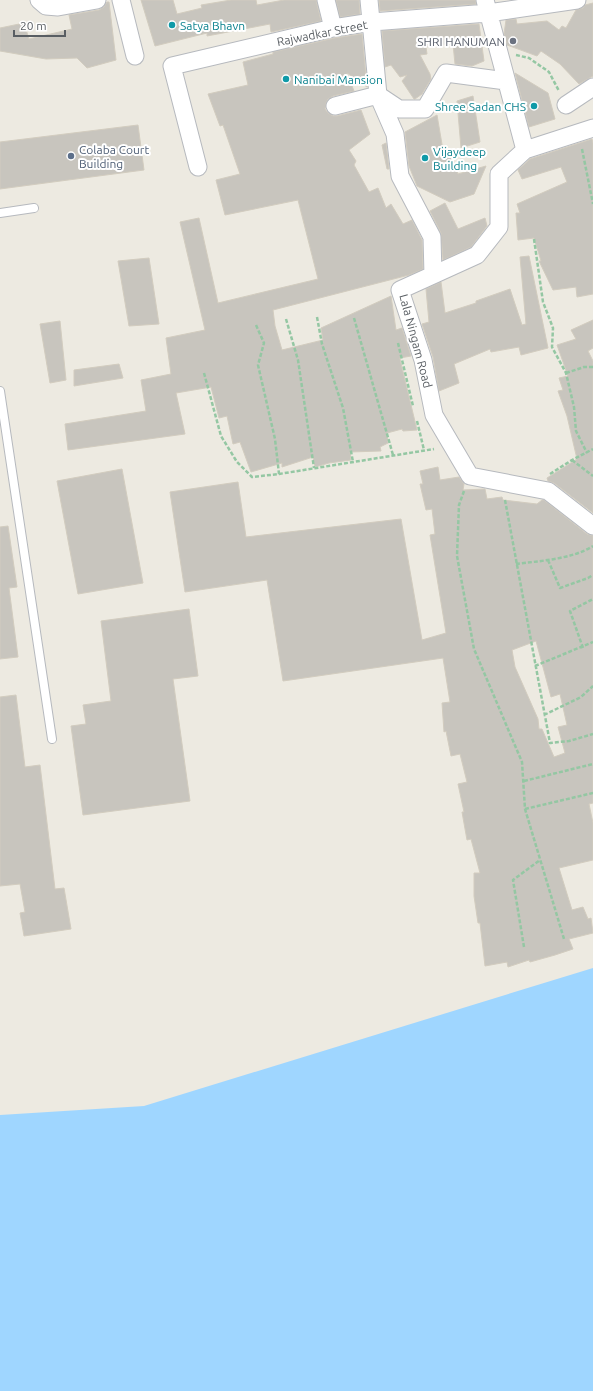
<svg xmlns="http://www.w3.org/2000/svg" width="593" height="1391" viewBox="0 0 593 1391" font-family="Ubuntu,sans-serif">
	<rect width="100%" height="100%" fill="#edeae1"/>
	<path fill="#9fd6ff" d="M593 968V1391H0V1115L144 1106Z"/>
	<path fill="#c8c5be" stroke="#d2ccbf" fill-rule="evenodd" d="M141 0H173L177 14 202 8 201 5 231 0H256L257 5 284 0H316L321 21 271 32 270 24 207 36V33L155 46Z
		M336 0H359L360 14 340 17Z
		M379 0H475L476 4 380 11Z
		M107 2H109L116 60 87 68 77 58 46 59 0 51V28L24 23 29 39 72 29 69 15 99 10 104 7Z
		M593 3V76L579 84 560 64 541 51 537 56 507 45 504 34 506 20 516 19 517 24 547 21 559 30 562 26 566 28 576 10 583 8 585 5Z
		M479 24 484 61 472 66 455 64 453 44 426 47 427 54 420 55 430 74 431 79 422 94 415 99H414L402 81 407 75 400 77 391 65 385 67 382 31Z
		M362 34 367 87 347 73 354 91 333 96 328 99 326 103 325 109 328 113 333 116H337L361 110 370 134 349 150 356 161 354 165 369 192 378 188 386 208 391 204 403 224 412 220 422 240 423 269 409 275 273 310 275 326 282 350 323 340 321 328 391 296 396 330 402 328 411 356 400 358V359L417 430 403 431 402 429 387 433 388 443 380 447 381 451 350 452 351 460 329 463 315 467 313 457 282 467V463L251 472 240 442 233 444 227 416 219 418 211 387 176 393 185 434 68 450 65 424 146 411 141 380 171 374 166 338 205 330 180 222 199 218 218 303 318 279 298 200 225 215 216 180 240 174 223 125 220 126 208 94 248 85 243 62 273 54V52L335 38Z
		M515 73 548 93 555 119 529 127Z
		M473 96 480 142 461 148 457 101Z
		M437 115 444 156 452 155 458 174 486 166 474 194 450 202 417 186 409 166 405 132Z
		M138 125 144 170 0 189V142Z
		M592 139 593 143V294L577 297 576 287 553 290 539 261H541L534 238 518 240 516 213H520L517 204 567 182 561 167 522 179 518 170 530 159Z
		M386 143 389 169H387L382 145Z
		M445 203 458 229 485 218 487 226 471 247 443 260 441 233 430 211Z
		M529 256 548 348 521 355 519 347 491 352 490 349 454 364 459 383 439 391 433 357 422 324 429 322 426 289 441 282 445 313 476 303V301L510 289 522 325 526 324 520 257Z
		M149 258 159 324 129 326 118 261Z
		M593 320V348L588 351 593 361V513L554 483 548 481 547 478 577 459 567 416 558 391 563 390 559 378 568 376 557 345 576 339 571 330Z
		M60 321 66 380 50 383 40 324Z
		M119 364 123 378 74 386V370Z
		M438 467 440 480 459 477 464 484 463 490 485 489 487 499 502 497 503 500 537 504 542 500H544L587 534 593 536V803L589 804 593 823V860L559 868 572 910 583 907 588 919 591 918 593 933 569 939 573 949 555 955 530 962 529 960 508 967 507 962 485 966 480 923H478L474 896V873H480L471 839 467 840 462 812H464L458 784 467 782 460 754 451 756 446 731 444 732 442 703 450 702 443 658 283 681 267 580 185 592 170 492 238 482 246 537 401 519 422 640 446 633 430 535 435 534 432 509 426 510 420 484H423L420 471ZM536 641 551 697 560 694 567 725 558 727 565 753 554 757 542 729H539L538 719 515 667 512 650Z
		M122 469 143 583 78 594 57 481Z
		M8 526 17 587 9 588 18 657 0 659V527Z
		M189 609 198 676 173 679 190 801 83 815 71 726 86 724 83 705 111 701 101 621Z
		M16 695 25 767 40 765 55 889 64 888 71 929 24 936 20 913 25 912 20 884 0 886V697Z"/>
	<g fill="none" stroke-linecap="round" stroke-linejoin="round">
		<defs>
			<path id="lane" d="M0 213 34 208
				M0 391 52 739"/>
			<path id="street" d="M39 0 46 6 58 7 97 0
				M121 0 135 56
				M326 0 333 28
				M369 0 378 95 395 134 400 176 432 237 433 275
				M485 0 525 150
				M566 105 593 87
				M335 106 378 95 399 109H425L446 73 506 81
				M593 128 525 150 499 174V227L477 255 400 290 423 360 434 415 470 476 548 491 593 526
				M198 167 172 66 333 28 372 22 488 13 577 0"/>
		</defs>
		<use href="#lane" stroke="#b6b9be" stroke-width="10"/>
		<use href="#street" stroke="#b6b9be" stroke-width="19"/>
		<path stroke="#94c7a3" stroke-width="2.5" stroke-dasharray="4 2" stroke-linecap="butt" d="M516 55 529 58 549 72 559 91
			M582 149 593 204
			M534 239 543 302 553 328 552 347 566 373 574 407 576 431 587 453
			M317 317 322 344 343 408 353 462
			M354 318 393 455
			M286 319 298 360 314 468
			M256 325 264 343 258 365 275 439 279 474
			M398 343 413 406
			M204 373 221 436 237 462 252 477 279 474 434 449
			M566 373 584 367H593
			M417 421 424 450
			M572 460 593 476
			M550 474 572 460 593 449
			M464 491 459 505 457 556 474 649 522 762 525 809 564 939
			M505 500 550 743 569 741 593 734
			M548 560 560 588 588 578 593 575
			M516 564C539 561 573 559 593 546
			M583 648 570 611 593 599
			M535 666 593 642
			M544 715 581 697 593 686
			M524 781 593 764
			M525 809 593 793
			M524 947 513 880 540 860"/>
		<use href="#lane" stroke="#fff" stroke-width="8"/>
		<use href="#street" stroke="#fff" stroke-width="17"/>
	</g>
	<g fill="#0f9aa8" stroke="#fff" stroke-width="1.5">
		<circle cx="172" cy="25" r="4"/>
		<circle cx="286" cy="79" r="4"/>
		<circle cx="534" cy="106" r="4"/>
		<circle cx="425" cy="158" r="4"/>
	</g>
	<circle fill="#6b7280" stroke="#fff" stroke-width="1.5" cx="513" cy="41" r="4"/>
	<circle fill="#5c6f8a" stroke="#fff" stroke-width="1.5" cx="71" cy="156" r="4"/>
	<g text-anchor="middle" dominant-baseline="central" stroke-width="4" stroke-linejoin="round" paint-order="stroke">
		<g font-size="12" fill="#0d838f" stroke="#fff" text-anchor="start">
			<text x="180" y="25">Satya Bhavn</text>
			<text x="294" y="79">Nanibai Mansion</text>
			<text x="526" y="106" text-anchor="end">Shree Sadan CHS</text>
			<text x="433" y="151">Vijaydeep<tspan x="433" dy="14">Building</tspan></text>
		</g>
		<g font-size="12" fill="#595e63" stroke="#fff">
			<text transform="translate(322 33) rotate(-11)">Rajwadkar Street</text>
			<text transform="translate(416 341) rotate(75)">Lala Ningam Road</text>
		</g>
		<g font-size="12" fill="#5b616d" stroke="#fff" text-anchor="end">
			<text x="505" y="41">SHRI HANUMAN</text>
		</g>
		<g font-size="12" fill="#4e5e75" stroke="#fff" text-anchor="start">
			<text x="79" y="149">Colaba Court<tspan x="79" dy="14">Building</tspan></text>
		</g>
	</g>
	<path d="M14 30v6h51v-6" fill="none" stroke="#595e63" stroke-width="2"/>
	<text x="20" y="30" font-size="12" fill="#595e63" stroke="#ffffff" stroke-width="3" paint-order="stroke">20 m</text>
</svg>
